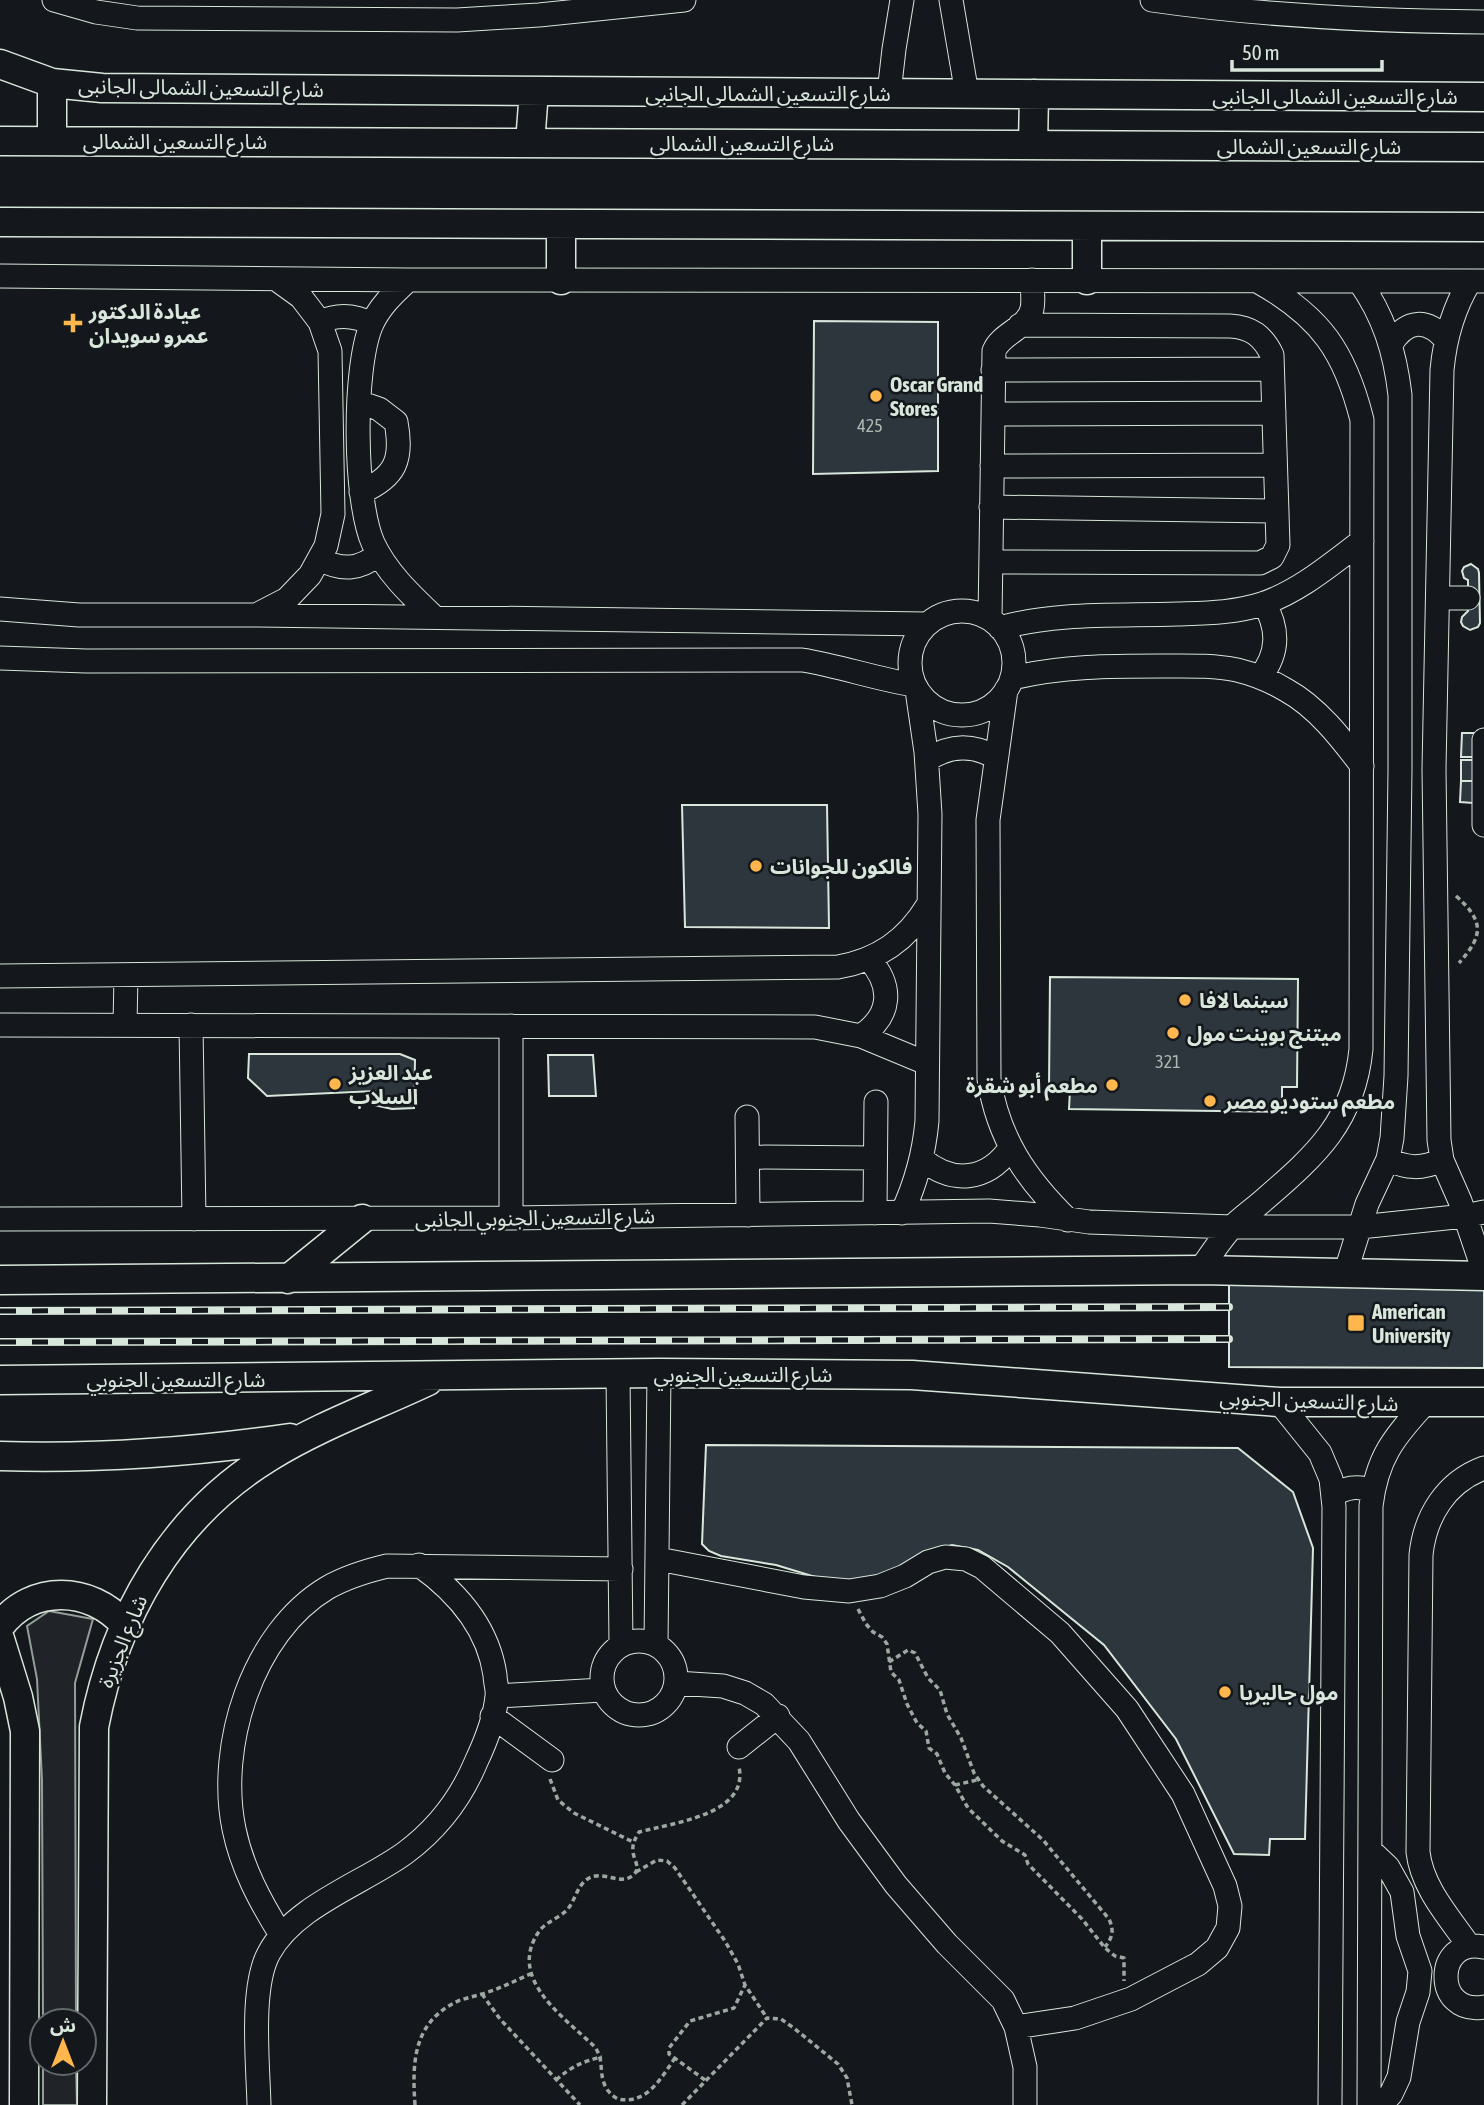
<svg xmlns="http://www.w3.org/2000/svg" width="1484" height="2105" viewBox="0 0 1484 2105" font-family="'Asap Condensed','Noto Sans Arabic',sans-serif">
	<rect width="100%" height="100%" fill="#14181c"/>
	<path fill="#202428" stroke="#939e99" stroke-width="2" d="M49 1611 93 1619 75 1683 76 2021H43L42 1780 37 1679 27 1626Z
		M43 2063H76L77 2105H43Z"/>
	<path fill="#2c363c" stroke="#d8e6dc" stroke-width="2" d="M814 321 938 322V471L813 474Z
		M1471 564 1478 569 1479 573 1480 623 1478 627 1470 630 1463 626 1461 622 1462 617 1468 611V580L1464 578 1462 571 1464 567Z
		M1462 733H1474V757H1461Z
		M1461 760H1474L1473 781H1461Z
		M1461 781H1473V803L1460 802Z
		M682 805H827L829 928 685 927Z
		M1050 977 1298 979 1297 1087H1282V1112L1069 1109 1070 1090 1049 1089Z
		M249 1054H400L415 1060 414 1108 392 1109 374 1105 375 1091 267 1096 248 1078Z
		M548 1055H593L596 1096H549Z
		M1229 1282 1484 1283V1368L1229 1367Z
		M706 1445 1238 1448 1293 1492 1313 1548 1305 1839H1270L1269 1855 1234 1854 1176 1739 1104 1645 1008 1567 978 1550 952 1545 932 1551 874 1579 847 1583 822 1579 776 1565 721 1556 709 1551 702 1544Z"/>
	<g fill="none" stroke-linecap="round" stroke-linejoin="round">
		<defs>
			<path id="minor" d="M54 0 96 12 137 18 457 20 539 15 684 0
				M951 0 967 94
				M1152 0C1262 16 1373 21 1484 22
				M889 93 894 49 902 0
				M0 276 408 280 1484 281
				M408 280C393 294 379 307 371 326 353 370 354 500 373 543 387 573 411 595 434 617
				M1470 281C1453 309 1445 338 1442 370L1434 769 1439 1140 1442 1160 1460 1201 1484 1272
				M320 322C337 314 355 315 372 324
				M1391 344C1407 319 1427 318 1446 340
				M993 370 1272 369
				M359 402 379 409 396 422C403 459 396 477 361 492
				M993 414 1274 413
				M992 466 1275 465
				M991 507 1277 511
				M319 559C342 571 359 570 379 554
				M991 562 1260 563 1272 557 1278 545 1272 355C1263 336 1251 327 1230 326L1020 325
				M1438 598H1468
				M0 609 79 615H258L927 624
				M910 663a52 52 0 1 1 104 0a52 52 0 1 1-104 0Z
				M260 613 287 599 310 575 326 546 333 514 330 351 320 322 301 297 276 279
				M990 619 994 351C1001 333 1027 329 1032 309 1034 300 1032 290 1032 280
				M1000 628C1056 612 1119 616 1177 614 1206 613 1234 613 1262 604 1300 591 1331 564 1362 541
				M0 658 86 661 802 660C840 666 876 679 914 685
				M1260 677C1279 653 1279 629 1264 603
				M1012 678C1062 666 1111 666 1162 666 1187 666 1212 665 1237 670 1254 674 1271 681 1286 690 1317 707 1341 738 1362 766
				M1006 690 988 820 989 1079C998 1138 1026 1179 1068 1220
				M1484 740V825
				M927 760C949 745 972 744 995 757
				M0 976 838 967C878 960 907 940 928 905
				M0 1025 815 1027 861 1036 926 1063
				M125 1025 126 975
				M191 1025 194 1219
				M861 1036C892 1015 893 986 869 959
				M747 1117 748 1215
				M748 1157 875 1158
				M922 1159C953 1185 988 1181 1011 1147
				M1388 1159C1407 1169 1422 1169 1442 1160
				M875 1213 876 1102
				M902 1213C916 1183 924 1154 927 1121L930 814 926 752 917 690
				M511 1218V1026
				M0 1219 511 1218 989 1211 1040 1215 1089 1222 1232 1227H1360L1465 1216 1484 1212
				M1200 1270C1210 1256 1220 1240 1232 1227 1242 1217 1255 1208 1265 1199 1317 1154 1354 1121 1361 1049L1362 420C1345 352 1321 317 1259 282
				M1345 1274 1367 1204 1388 1159 1392 1138 1396 1076 1400 770V395C1395 352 1384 316 1359 281
				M618 1374 621 1645
				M1279 1402 1320 1453 1331 1479 1334 1507 1330 2105
				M1333 1495C1346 1487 1358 1485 1373 1491
				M658 1559 804 1587 849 1591 880 1586 905 1576 928 1562 945 1557 966 1559 982 1567 1060 1633 1127 1709 1183 1794 1225 1886 1230 1906 1228 1928 1217 1948 1198 1964 1131 1999 1075 2018 1016 2027
				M602 1678a37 37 0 1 1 74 0a37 37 0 1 1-74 0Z
				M656 1645 659 1373
				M676 1683 723 1686 745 1693 764 1704 799 1741 849 1821 896 1885 947 1944 1003 2000 1016 2027 1025 2067V2105
				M497 1696 603 1690
				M492 1716 552 1760
				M739 1747 778 1716
				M1370 1850 1388 1867 1402 1892 1408 1936 1420 1971 1418 1992 1408 2022 1399 2077 1391 2094 1381 2105
				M281 1935C260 1901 242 1868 234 1829 217 1746 252 1633 327 1588 346 1577 366 1571 387 1566L621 1569
				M1469 1946C1450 1918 1422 1888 1418 1852L1421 1555C1425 1516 1446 1482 1484 1468
				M1483 1947C1434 1937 1433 2016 1484 2007
				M259 2105C258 2064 250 1987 269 1953 294 1906 364 1883 405 1853 436 1830 461 1798 476 1762 485 1743 495 1718 497 1696 498 1690 495 1682 495 1675 488 1627 457 1592 419 1565
				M1369 2105 1371 1506C1377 1457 1393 1439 1425 1403"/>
			<path id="major" d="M0 64 52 83 102 88 1484 97
				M52 83V141
				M0 141 1484 147
				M530 143 534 91
				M1033 145 1034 94
				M0 222 1484 227
				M561 225V280
				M1087 227V280
				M288 1279 362 1219
				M0 1280 1200 1270 1484 1276
				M0 1380 659 1373 912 1375 1279 1402H1484
				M0 1456C97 1459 194 1452 290 1438
				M0 1626C32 1584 90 1586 124 1624
				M0 1639 18 1697 25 1731 24 2105
				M92 2105 94 1727C115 1617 171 1517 269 1457 319 1426 375 1406 428 1381"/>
		</defs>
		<use href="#minor" stroke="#d8e6dc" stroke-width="25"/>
		<use href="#major" stroke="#d8e6dc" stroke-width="31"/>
		<path stroke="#9da8a2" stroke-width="3.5" stroke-dasharray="5 3.5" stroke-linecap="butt" d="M1456 896C1484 921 1484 935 1459 963
			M858 1609 866 1624 873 1632 882 1637 887 1644 891 1672 899 1680 907 1704 917 1723 926 1731 929 1748 937 1754 945 1773 955 1785 968 1808 1002 1841 1025 1855 1028 1864 1082 1919 1105 1948 1115 1956 1124 1958V1981
			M889 1662 908 1650 915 1653 928 1678 940 1690 947 1714 961 1738 974 1773 983 1786 1043 1840 1109 1919C1114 1930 1113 1937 1105 1947
			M550 1779 558 1800 574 1813 633 1842
			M955 1785 977 1780
			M636 1872 657 1860 667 1861 675 1868 725 1941 738 1964 745 1985 767 2018
			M482 1994 500 2019 580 2105
			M675 2058C661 2078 647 2105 618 2099 612 2096 606 2090 604 2083 599 2069 604 2061 595 2047 564 2017 505 1978 540 1930 547 1922 558 1918 566 1911 575 1902 576 1888 586 1880 601 1868 619 1886 632 1876 642 1869 634 1861 633 1852 632 1844 635 1839 639 1832 672 1823 749 1815 739 1767
			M556 2080C571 2067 583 2061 602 2057
			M705 2080 669 2054V2048L690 2021 734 2008 745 1985
			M415 2105C412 2062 413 2022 458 2001 466 1998 476 1996 485 1993 501 1988 515 1981 530 1974
			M682 2105 767 2018 781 2019 795 2029 838 2064 847 2078 852 2105"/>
		<use href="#minor" stroke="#14181c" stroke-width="23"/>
		<use href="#major" stroke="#14181c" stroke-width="28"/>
		<defs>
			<path id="rail" d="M0 1311 1229 1307
				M0 1342 1229 1339"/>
		</defs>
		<use href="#rail" stroke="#d8e6dc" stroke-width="8"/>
		<use href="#rail" stroke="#14181c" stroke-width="5" stroke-dasharray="16" stroke-linecap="butt"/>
	</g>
	<g fill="#ffb74d" stroke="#14181c" stroke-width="2.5">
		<path d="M69.5 312.5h7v7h7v7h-7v7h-7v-7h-7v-7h7z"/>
		<circle cx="876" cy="396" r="7"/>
		<circle cx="756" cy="866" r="7"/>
		<circle cx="1185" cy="1000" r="7"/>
		<circle cx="1173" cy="1033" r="7"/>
		<circle cx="335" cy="1084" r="7"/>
		<circle cx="1112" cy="1085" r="7"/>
		<circle cx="1210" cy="1101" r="7"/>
		<rect x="1347" y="1314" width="18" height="18" rx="3.5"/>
		<circle cx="1225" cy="1692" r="7"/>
	</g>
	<g text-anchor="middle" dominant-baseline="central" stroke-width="5" stroke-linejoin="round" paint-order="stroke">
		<g font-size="18" fill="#adbab4">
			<text x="870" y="425">425</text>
			<text x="1168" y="1061">321</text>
		</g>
		<g font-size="21" fill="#d8e6dc" stroke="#14181c">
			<text transform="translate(201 87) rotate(1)">شارع التسعين الشمالى الجانبى</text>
			<text x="768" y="93">شارع التسعين الشمالى الجانبى</text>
			<text x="1335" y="96">شارع التسعين الشمالى الجانبى</text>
			<text x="175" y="141">شارع التسعين الشمالى</text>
			<text x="742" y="143">شارع التسعين الشمالى</text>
			<text x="1309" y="146">شارع التسعين الشمالى</text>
			<text transform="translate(535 1217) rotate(-1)">شارع التسعين الجنوبي الجانبى</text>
			<text x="743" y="1374">شارع التسعين الجنوبي</text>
			<text x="176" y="1379">شارع التسعين الجنوبي</text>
			<text transform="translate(1309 1400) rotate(2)">شارع التسعين الجنوبي</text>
			<text transform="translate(122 1641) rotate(-68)">شارع الجزيرة</text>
		</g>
		<g font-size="21" font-weight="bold" fill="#d8e6dc" stroke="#14181c" text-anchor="start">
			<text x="89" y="311">عيادة الدكتور<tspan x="89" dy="24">عمرو سويدان</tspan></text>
			<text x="890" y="384">Oscar Grand<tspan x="890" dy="24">Stores</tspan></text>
			<text x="770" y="866">فالكون للجوانات</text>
			<text x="1199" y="1000">سينما لافا</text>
			<text x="1187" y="1033">ميتنج بوينت مول</text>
			<text x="349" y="1072">عبد العزيز<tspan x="349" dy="24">السلاب</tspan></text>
			<text x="1098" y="1085" text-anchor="end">مطعم أبو شقرة</text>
			<text x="1224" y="1101">مطعم ستوديو مصر</text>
			<text x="1372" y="1311">American<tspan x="1372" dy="24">University</tspan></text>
			<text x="1239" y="1692">مول جاليريا</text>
		</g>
	</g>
	<g transform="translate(63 2042)"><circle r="33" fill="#14181c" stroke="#626a69" stroke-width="2"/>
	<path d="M0-5L12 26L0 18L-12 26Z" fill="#ffb74d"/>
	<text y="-10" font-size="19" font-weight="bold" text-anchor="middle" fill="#d8e6dc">ش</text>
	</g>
	<path d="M1232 60v10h150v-10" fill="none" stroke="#d8e6dc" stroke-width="3.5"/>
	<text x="1242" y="60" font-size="21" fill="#d8e6dc" stroke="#14181c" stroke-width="5" paint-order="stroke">50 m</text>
</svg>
